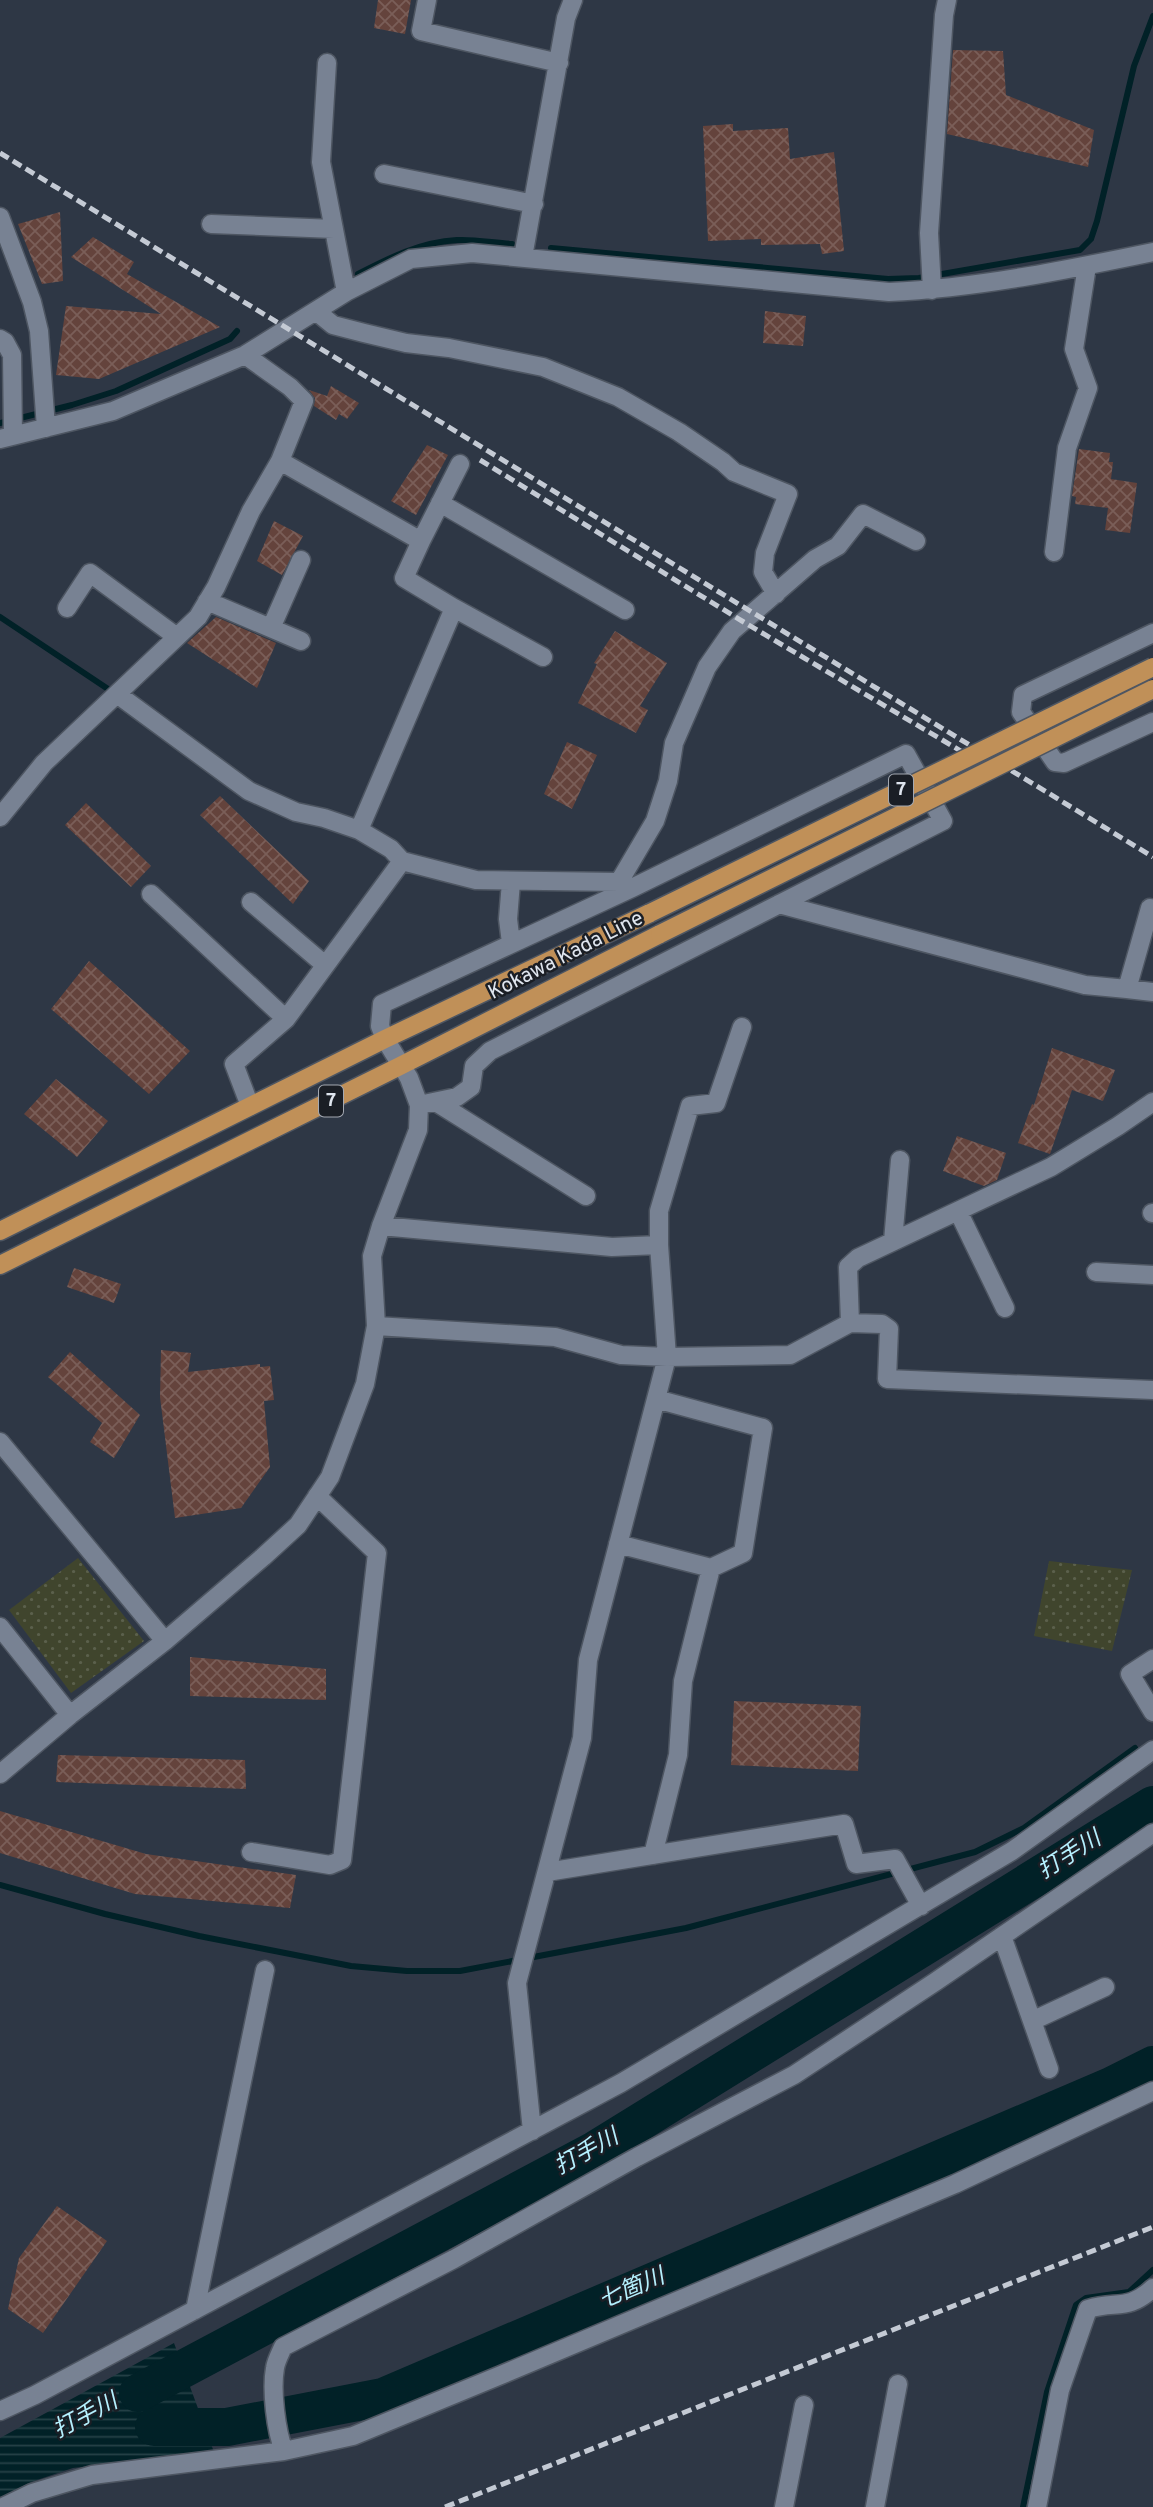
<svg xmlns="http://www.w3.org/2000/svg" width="1153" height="2507" viewBox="0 0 1153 2507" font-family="Overpass,'Noto Sans JP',sans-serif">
	<defs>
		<pattern id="park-dots" width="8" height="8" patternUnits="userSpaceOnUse" patternTransform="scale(1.75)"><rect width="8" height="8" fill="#40452d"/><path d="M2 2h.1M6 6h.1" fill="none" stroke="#5b604c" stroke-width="1.8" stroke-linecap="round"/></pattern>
		<pattern id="water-rules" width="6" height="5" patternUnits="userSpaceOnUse" patternTransform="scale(1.75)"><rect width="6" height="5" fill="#012127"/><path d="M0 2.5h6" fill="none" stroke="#264147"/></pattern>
		<pattern id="building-cross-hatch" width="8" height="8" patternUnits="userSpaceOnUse" patternTransform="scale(1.75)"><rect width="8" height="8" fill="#64433c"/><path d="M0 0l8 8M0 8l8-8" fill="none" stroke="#7a5e58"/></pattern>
	</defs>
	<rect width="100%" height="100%" fill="#2e3745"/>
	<path fill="url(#park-dots)" d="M78 1558 144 1641 71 1693 9 1610Z
		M1049 1561 1132 1570 1112 1651 1034 1636Z"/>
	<path fill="url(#water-rules)" d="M174 2343 214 2452 73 2468 31 2482 0 2498V2438Z"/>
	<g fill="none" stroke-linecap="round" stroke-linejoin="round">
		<path stroke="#012127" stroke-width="6" d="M551 248 888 279 919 278 1080 250 1091 239 1097 221 1134 66 1153 16
			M358 274C389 258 420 242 457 240 474 239 494 243 512 244
			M0 423 72 405 116 391 230 339 237 331
			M0 617 108 689
			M0 1885 105 1914 199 1936 351 1966 407 1971H460L686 1928 975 1852 1024 1828 1135 1748
			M1023 2507 1047 2392 1076 2305 1086 2298 1129 2292 1153 2270"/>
		<path stroke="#012127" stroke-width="38" d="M138 2393 595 2150 1153 1805
			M154 2427H227L383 2397 1111 2086 1153 2065"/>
	</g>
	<path fill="url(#building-cross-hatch)" d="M378 0H411L405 34 374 28Z
		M953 50 1003 51 1006 95 1094 130 1088 167 947 134Z
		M733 124V131L788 128 790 159 834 152 844 251 822 254 820 244 761 245V239L708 241 703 126Z
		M60 212 63 281 42 284 18 224Z
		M93 237 134 262 127 274 220 327 99 379 56 375 66 306 161 314 71 257Z
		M765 311 806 316 803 346 763 343Z
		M331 386 359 403 347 419 339 414 336 420 314 406 315 398 309 390 327 396Z
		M427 445 448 455 416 515 391 501Z
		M1079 449 1110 453 1109 462H1113L1111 479 1137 483 1130 533 1105 530 1108 508 1075 504 1076 497 1072 496Z
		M274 521 303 536 282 575 257 561Z
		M216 617 276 643 257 688 187 643Z
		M615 631 667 663 640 706 648 710 636 733 578 703 597 664 594 663Z
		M567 742 597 755 572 809 544 794Z
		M220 796 309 881 293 904 200 815Z
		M86 803 151 866 131 887 65 825Z
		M89 961 190 1051 149 1094 51 1009Z
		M1052 1048 1115 1070 1103 1101 1072 1090 1050 1154 1018 1143 1032 1104 1034 1105Z
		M56 1079 108 1121 77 1157 24 1114Z
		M957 1136 1006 1153 997 1180 984 1186 943 1171Z
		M74 1268 121 1284 114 1303 67 1287Z
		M161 1350 191 1353 188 1372 260 1364V1367L270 1366 274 1400 264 1401 270 1467 241 1508 175 1518 160 1397Z
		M70 1352 140 1415 114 1458 90 1442 102 1423 48 1377Z
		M190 1657 326 1669V1700L190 1696Z
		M734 1701 861 1706 858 1771 731 1765Z
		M58 1755 245 1760 246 1789 56 1782Z
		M0 1811 146 1854 296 1875 290 1908 135 1894 0 1853Z
		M57 2206 107 2241 43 2333 8 2309 19 2258Z"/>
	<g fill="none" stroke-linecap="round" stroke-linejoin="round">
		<defs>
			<path id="minor" d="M427 0 421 31 559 63
				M327 63 321 162 346 292
				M384 174 534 204
				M0 217 32 302 39 331 46 428
				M211 224 334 229
				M523 257 566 18 573 0
				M932 290 929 233 944 15 947 0
				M317 312 333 325 364 333 406 343 449 348 543 367 618 397 679 432 723 462 734 472 788 494 765 553 763 572 776 594
				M0 339 5 342 12 355 13 436
				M0 439 113 411 245 355 346 292 411 259 472 253 889 292C978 288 1066 270 1153 252
				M280 461 421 541 404 578 454 608 359 830
				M440 503 625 610
				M421 541 460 464
				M1054 552 1067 448 1088 388 1074 349 1087 266
				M207 601 301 641
				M67 608 90 573 177 637
				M454 608 543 657
				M271 628 301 560
				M1153 633 1023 695 1021 712 1055 762 1064 763 1153 722
				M117 694 249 791 296 812 324 818 359 830 391 849 402 861 476 880 619 882 632 888
				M0 817 44 763 198 617 216 587 251 511 280 461 304 401 290 387 245 355
				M511 882 508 919 511 943
				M619 882 655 821 668 781 674 743 707 667 732 631 815 559 838 546 863 514 916 541
				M151 894 286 1019 402 861
				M251 902 325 965
				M779 904 1085 985 1127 989 1150 908
				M1127 989 1153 992
				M436 1102 586 1196
				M250 1106 234 1064 286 1019
				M958 1211 1005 1308
				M1152 1213H1153
				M381 1226 612 1247 659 1245V1211L690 1106 716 1103 742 1027
				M893 1241 900 1160
				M659 1245 667 1357 656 1399 763 1428 743 1553 711 1568
				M1096 1272 1153 1275
				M850 1323 882 1324 889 1329 887 1379 1153 1390
				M376 1326 555 1337 621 1355 667 1357 790 1355 850 1323 848 1267 858 1258 1051 1167 1118 1126 1153 1102
				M0 1442 165 1641
				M618 1544 711 1568 683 1681 678 1755 653 1855
				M0 1627 70 1715
				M1153 1659 1130 1674 1153 1712
				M0 1774 70 1715 165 1641 263 1557 298 1525 330 1477 365 1384 376 1326 372 1256 381 1226 418 1130 419 1105 409 1078 385 1039 380 1026 382 1004 632 888 906 754 943 821 490 1051 474 1066 471 1087 457 1097 419 1105
				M251 1852 330 1865 342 1860 377 1553 317 1496
				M547 1872 844 1824 856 1864 895 1859 921 1906
				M1002 1936 1049 2069
				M1032 2021 1105 1987
				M532 2131 517 1983 582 1738 588 1660 656 1399
				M195 2310 265 1970
				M0 2411 35 2395 621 2083 1012 1851 1153 1750
				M284 2451 353 2436 501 2375 955 2184 1153 2091
				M3 2507 32 2493 92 2475 284 2451C276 2431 271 2390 275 2368 276 2361 280 2354 283 2347L454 2259 637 2157 794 2075 935 1982 1153 1833
				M784 2507 804 2405
				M875 2507 898 2384
				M1037 2507 1060 2390 1088 2309C1117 2300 1127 2312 1153 2288"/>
			<path id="primary" d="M0 1231 385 1039 650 913
				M0 1265 400 1066 660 934"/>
		</defs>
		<use href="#minor" stroke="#4e5662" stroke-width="21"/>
		<use href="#primary" stroke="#4e5662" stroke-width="21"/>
		<use href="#minor" stroke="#788293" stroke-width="18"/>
		<use href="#primary" stroke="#c09058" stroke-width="18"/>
		<path stroke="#c4cad4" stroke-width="5" stroke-dasharray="10 5" stroke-linecap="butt" d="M0 153 1153 857
			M480 460 742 621 986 766
			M445 2507 1153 2227"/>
		<defs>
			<path id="primary-bridge" d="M650 913 1153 667
				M660 934 1153 689"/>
		</defs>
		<use href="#primary-bridge" stroke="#4e5662" stroke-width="21" stroke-linecap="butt"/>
		<use href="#primary-bridge" stroke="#c09058" stroke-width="18"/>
	</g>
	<g text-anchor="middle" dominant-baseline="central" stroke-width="5" stroke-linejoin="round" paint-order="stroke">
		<g fill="#1a1e25" stroke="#a4a9b2" stroke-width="2">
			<rect x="889" y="774.5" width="24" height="31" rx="5"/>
			<rect x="319" y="1085.5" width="24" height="31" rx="5"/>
		</g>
		<g font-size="19" font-weight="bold" fill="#dfe5ee">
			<text x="901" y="790">7</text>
			<text x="331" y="1101">7</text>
		</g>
		<g font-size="21" fill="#dfe5ee" stroke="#1a1e25">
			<text transform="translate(566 956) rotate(-27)">Kokawa Kada Line</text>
		</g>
		<g font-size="23" font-style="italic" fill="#b5f0fe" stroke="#1a1e25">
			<text transform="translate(1070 1856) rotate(-32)">打手川</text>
			<text transform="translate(587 2153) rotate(-29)">打手川</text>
			<text transform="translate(632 2290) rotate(-23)">七箇川</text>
			<text transform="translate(86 2417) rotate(-28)">打手川</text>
		</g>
	</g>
</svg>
